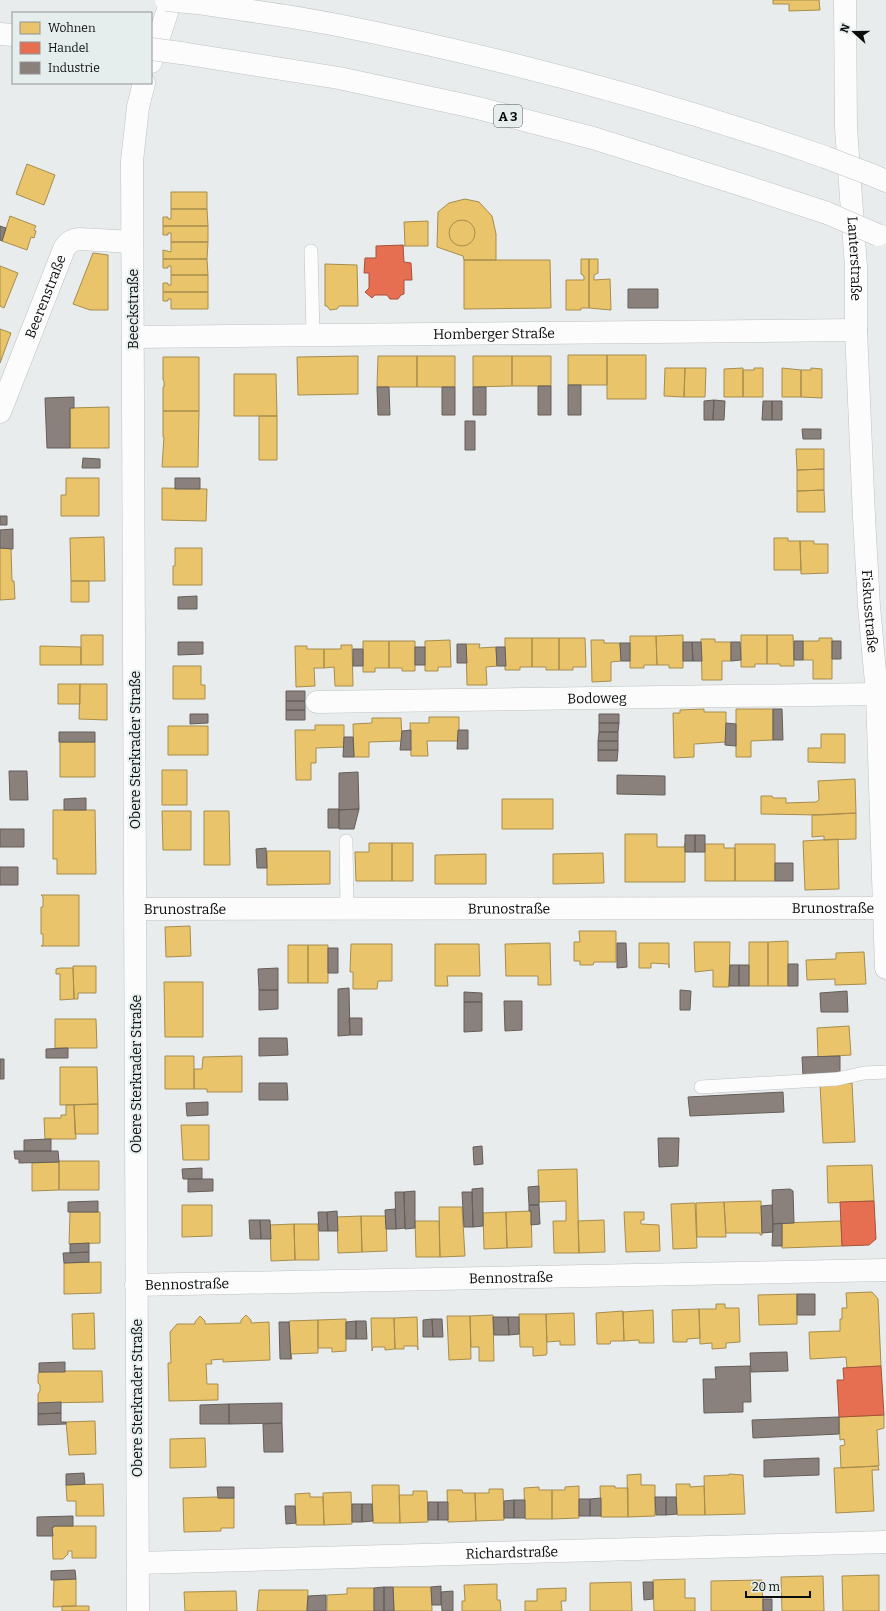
<svg xmlns="http://www.w3.org/2000/svg" width="886" height="1611" viewBox="0 0 886 1611" font-family="Bitter,serif">
	<rect width="100%" height="100%" fill="#e8ecec"/>
	<path fill="#e9c46a" stroke="#a68d4e" d="M773 0H819L820 10 789 11V4H773Z
		M27 164 55 175 44 205 16 194Z
		M171 192H207V209H171Z
		M465 199 479 202 492 216 496 234V260H464L463 256 437 247 438 212 449 203Z
		M171 209H207L208 226H163V217H168V219H171Z
		M10 216 36 226 34 230 36 231 34 238 31 237 27 250 2 241Z
		M449 233a13 13 0 1 1 26 0a13 13 0 1 1-26 0Z
		M428 221V246H403L405 245 404 222Z
		M163 226H208V242H171V233H168V235H163Z
		M171 242H208L207 259H163V250L171 252Z
		M93 253 108 255V310H90L73 304Z
		M163 259H207L208 275H171V266H168V268H163Z
		M581 259H589V308H581V310H566V280H584V276L581 274Z
		M589 259H598V273L594 275V280L610 279 611 310 589 308Z
		M464 260H550L551 308 464 309Z
		M325 264 357 265 358 306H339L337 309 330 310 327 306H325Z
		M0 266 18 273 4 308 0 306Z
		M171 275H208V292H163V283H168V285H171Z
		M163 292H208V309H171V299H168V301H163Z
		M0 329 11 333 0 363Z
		M568 355H607V385H568Z
		M607 355H646V399H607Z
		M358 356V394L298 395 297 357Z
		M378 356H417V387H377Z
		M417 356H455V387H417Z
		M473 356H512V386L473 387Z
		M512 356H551V386H512Z
		M163 357H199V411H163V387H164V381L163 380Z
		M665 368H685L684 397 664 396Z
		M685 368H706L705 397H684Z
		M743 368V397H724V369Z
		M754 368H763V397H743V370H754Z
		M782 368 801 370V397H782Z
		M811 368 822 369V398L801 397V370H811Z
		M234 374H276L277 416H234Z
		M109 407V448H70V408Z
		M163 411H199L198 467H162L164 437H163Z
		M259 416H277V460H259Z
		M796 449H824V469L797 470Z
		M824 469V490L797 491V470Z
		M66 478H99V516H61V495H66Z
		M162 488 207 489 206 521 162 520Z
		M824 490 825 512H797V491Z
		M104 537 105 581H71L70 538Z
		M774 538H788V541H800L801 570H774Z
		M800 541H814V544H828V573L801 574Z
		M0 548H11L12 581H14L15 599 0 600Z
		M175 548H202V585H173V566H175Z
		M71 581H89V602H71Z
		M81 635H103V665H81Z
		M683 635V668H669V665H657L656 636Z
		M741 635H767V664H755V667H741Z
		M767 635H793L794 666H780V664H767Z
		M630 636H656L657 665H644V668H630Z
		M505 638H532V667H520V670H505Z
		M532 638H559V670H546V667H532Z
		M559 638H585L586 667H573V670H559Z
		M819 638H832V679H813V660H803V641H819Z
		M701 639H715V642H731V661H722V680H702Z
		M450 640 451 667H438V671H425V641Z
		M591 640H604V643H620L621 661 611 662V681L592 682Z
		M363 641H389V668H375V672H363Z
		M389 641H415V671H402V668H389Z
		M466 644H480L479 648 496 647 497 666 486 667 487 685H467Z
		M341 645H352L353 686H335L334 667 324 668V649H341Z
		M40 646 81 647V665H40Z
		M295 646H307V649H324V668H314L315 686 296 687Z
		M173 666H201V685H205V699H173Z
		M58 684H80V704H58Z
		M80 684H107V720L79 719Z
		M704 709V712H726V742L694 744V757L674 758 673 713H680V710Z
		M736 709H773V740L751 741V757H736Z
		M429 717H459V741H427L428 756H411L410 723H429Z
		M372 718H401L402 741 369 742V757H354L353 724 372 723Z
		M315 725H344V747L316 748V763H311V780H296L295 730H315Z
		M168 726H208V755H168Z
		M821 734H845V763L808 762V748H821Z
		M60 742H95V777H60Z
		M162 770H187V805H162Z
		M855 779 856 813 820 815 761 814V796H772L773 798H786V803L816 802 819 800 818 781Z
		M502 799H553V829H502Z
		M53 810H95L96 874H57V859H53Z
		M162 811H191V850H163Z
		M204 811H229L230 865H204Z
		M856 813V839L824 840V836L812 837V815Z
		M625 834H657V847H684L685 843V882H625Z
		M838 839 839 889 805 890 803 841Z
		M369 843H392V881H356L355 852H369Z
		M392 843H413V881H392Z
		M705 844H724V848H735V881H705Z
		M735 844H775V881H735Z
		M267 851H330V884L267 885Z
		M603 853 604 883 553 884V854Z
		M486 854V884H435V855Z
		M41 895H79V946H41L43 945V934H41V907H43V897Z
		M190 926 191 956 166 957 165 927Z
		M579 931H616V962H594L593 965H580V961H574V942H580Z
		M788 941V986H768V942Z
		M694 942H730L729 987H713V970L695 972Z
		M749 942H768V986H749Z
		M550 943 551 985H538V976H506L505 944Z
		M639 943H669V968V964L651 963V968H639Z
		M351 944H392V981H378L377 989H353V972H350Z
		M435 944H479L480 976H447L448 986H435Z
		M288 945H308V983H288Z
		M308 945H328V983H308Z
		M864 952 866 984 835 985V979L807 980 806 960 836 959V953Z
		M73 966H96V993H78V999H74Z
		M60 968H73L74 999 60 1000V974H56V969Z
		M164 982H203V1037H165Z
		M55 1019H96L97 1048H55Z
		M849 1026 851 1055 818 1057 817 1028Z
		M165 1056H194V1089H165Z
		M242 1056V1092H207V1089H194V1069H202L203 1057Z
		M60 1067H97L98 1104 60 1105Z
		M852 1083 855 1142 823 1143 820 1084Z
		M98 1104V1134H75L74 1105Z
		M66 1105H74L76 1139H45L44 1118H61V1115H66Z
		M181 1125H209V1160H183Z
		M59 1161H99V1190H59Z
		M59 1162V1190L32 1191V1163Z
		M872 1165 874 1201 828 1203 827 1166Z
		M577 1169 579 1253H554L553 1221H566V1201L539 1202 538 1170Z
		M761 1201 762 1235H760V1233H726L724 1202Z
		M724 1202 726 1237H697L696 1203Z
		M695 1203 697 1248 673 1249 671 1204Z
		M182 1205H212V1236L182 1237Z
		M439 1207H462L465 1256 440 1257Z
		M531 1211 532 1247 507 1248 506 1212Z
		M70 1212H100V1243L69 1244Z
		M506 1212 507 1248 484 1249 483 1213Z
		M624 1212H644V1220H641V1224L659 1225 660 1251 626 1252Z
		M361 1216 362 1252 338 1253 337 1217Z
		M361 1216H386L387 1251 362 1252Z
		M604 1220 605 1252 579 1253 578 1221Z
		M415 1221H439L440 1257H416Z
		M841 1221 842 1246 782 1248V1223Z
		M294 1224 295 1260 271 1261 270 1225Z
		M294 1224H318L319 1260H295Z
		M101 1262V1293L64 1294V1263Z
		M872 1292 878 1299 881 1366 847 1368 846 1357 810 1359 809 1332 840 1331V1319H842V1308H847L846 1293Z
		M797 1294V1324L759 1325 758 1295Z
		M716 1304H725V1308H739L740 1342 726 1343V1348L712 1349V1343L700 1344 699 1309H716Z
		M699 1309 700 1338 687 1339V1342H673L672 1310Z
		M653 1310 654 1343H639V1340L624 1341 623 1312Z
		M623 1311 624 1341H611L610 1344H597L596 1313Z
		M94 1313 95 1349H73L72 1314Z
		M574 1313 575 1345H560V1341L547 1342 546 1314Z
		M519 1314H546L547 1353 546 1355 533 1356V1347H520Z
		M246 1315 251 1320V1323L269 1322 270 1360 223 1362V1359L211 1360 212 1364H206L207 1384H218V1400L169 1401 168 1363H171L170 1332 177 1324H195V1322L200 1316 205 1321V1324L241 1323V1320Z
		M493 1315 494 1361H479V1347H471L470 1316Z
		M447 1316H470L471 1359 449 1360Z
		M417 1317 418 1350 417 1346H404V1349H395L394 1318Z
		M371 1318H394L395 1349 385 1350V1347H373L372 1351Z
		M346 1319V1351L332 1352V1348H318V1320Z
		M318 1320V1353L291 1354 292 1359H291L289 1321Z
		M65 1371H102L103 1402 38 1403V1394L40 1391V1385L38 1383V1375L39 1372Z
		M884 1415V1428L877 1430 879 1466 841 1468 840 1446 845 1445 844 1439 840 1440 839 1417Z
		M95 1421 96 1454 69 1455 66 1422Z
		M205 1438 206 1467 170 1468V1439Z
		M878 1466 879 1470H872L874 1511 836 1513 834 1468Z
		M641 1474V1485H655V1516L628 1517 627 1475Z
		M729 1474 743 1475 745 1514 705 1515 704 1476 729 1475Z
		M103 1484 104 1516H76V1501H67L66 1485Z
		M676 1484H690V1487L704 1486 705 1515H677Z
		M372 1485H399L400 1523H373Z
		M579 1486V1518L552 1519V1490H565V1487Z
		M600 1486H615V1488H628V1517H601Z
		M539 1487V1490H552V1519H525L524 1488Z
		M489 1489H503L504 1520 476 1521 475 1493H489Z
		M447 1490H462L463 1493H475L476 1521 448 1522Z
		M413 1491H427L428 1522 400 1523 399 1495H413Z
		M351 1492 352 1524 324 1525 323 1493Z
		M310 1493V1497H323L324 1525H296L295 1494Z
		M217 1497 218 1498H234V1528H221V1531L184 1532 183 1498Z
		M55 1526H96V1558H72V1551H68V1554L63 1559H53L52 1528Z
		M879 1575V1611H843L842 1576Z
		M823 1576 824 1611H782L781 1577Z
		M76 1579V1606L53 1607 54 1580Z
		M685 1579V1598H695V1611H654L653 1580Z
		M762 1580 763 1611H711V1581Z
		M631 1582 632 1611H590V1583Z
		M497 1584V1600H500L501 1611H462V1601H465L464 1585Z
		M393 1587H431L432 1611H394Z
		M347 1588H374V1611H327V1595L347 1594Z
		M566 1588V1601H561L562 1611H525V1601H537V1589Z
		M259 1590H308L307 1611H257Z
		M236 1591 237 1611H185L184 1592Z
		M62 1606H89V1611H62Z"/>
	<path fill="#e76f51" stroke="#a5513c" d="M403 245 404 262 411 263 412 280H404V294L401 295 398 299H390L387 295H375L372 298 365 292 369 288V273H364L365 258H376V246Z
		M874 1201 876 1239 869 1245 842 1246 840 1202Z
		M881 1366 884 1415 839 1417 837 1380H844L843 1368Z"/>
	<path fill="#8a817c" stroke="#645e5a" d="M0 226 6 228 2 241 0 240Z
		M628 289H658V308H628Z
		M568 385H581V415H568Z
		M538 386H551V415H538Z
		M377 387H389L390 415H378Z
		M442 387H455V415H442Z
		M473 387H486V415H473Z
		M74 397V408H70V448H47L45 398Z
		M714 400 725 401 724 420H713Z
		M714 400 713 420H704V401Z
		M763 401H772V420H762Z
		M772 401H782V420H772Z
		M465 421H475V450H465Z
		M802 429H821V439H803Z
		M83 458 100 459V468H82Z
		M175 478H200V489H175Z
		M0 516H7V525H0Z
		M13 529V549L0 548V530Z
		M197 596V609H178V597Z
		M794 641H803V660H794Z
		M832 641H841V659H832Z
		M178 642H203V654L178 655Z
		M683 642H692L693 661H683Z
		M692 642H701L702 661H693Z
		M731 642H740L741 660 731 661Z
		M620 643H630V661H621Z
		M457 644H466L467 663H457Z
		M415 647H425V665H415Z
		M496 647H505L506 666H497Z
		M353 649H363V666H353Z
		M286 691H305V701H286Z
		M286 701H305V710H286Z
		M773 709H782L783 740H773Z
		M286 710H305V720H286Z
		M190 714H208V723L190 724Z
		M599 714H619V723H599Z
		M599 723H619L618 732H599Z
		M726 723 736 724V746L725 745Z
		M411 730V750H400L402 731Z
		M458 730H468V749H457Z
		M59 732H95V742H59Z
		M599 732H618V741H598Z
		M344 737H353L354 757H343Z
		M598 741H618V750H598Z
		M598 750H618L617 761H598Z
		M9 771H27L28 800H10Z
		M358 772 359 809 339 810V773Z
		M617 775 665 776V795L617 794Z
		M86 798V810H64V799Z
		M328 809H339V828H328Z
		M359 809 354 829H339V810Z
		M0 829H24V847H0Z
		M685 835H695V852H685Z
		M695 835H705V852H695Z
		M266 848 267 868H257L256 849Z
		M775 863H793V881H775Z
		M0 867H18V885H0Z
		M617 943H626L627 967 617 968Z
		M328 948H338V973H328Z
		M788 964H798V986H788Z
		M730 965H739V986H729Z
		M739 965H749V986H739Z
		M278 968V990H259L258 969Z
		M349 988 350 1035 338 1036V989Z
		M259 990H278V1009L259 1010Z
		M680 990 691 991 690 1010H680Z
		M847 991 848 1012H821L820 993Z
		M464 992 482 993V1002H464Z
		M504 1001H522V1030L505 1031Z
		M464 1002H482V1031L464 1032Z
		M349 1018H362V1035H350Z
		M259 1038H287L288 1055 259 1056Z
		M68 1048V1058H46V1049Z
		M840 1056V1074L803 1076 802 1057Z
		M0 1059H4V1079H0Z
		M259 1083H287L288 1100H259Z
		M783 1092 784 1112 690 1116 688 1097Z
		M208 1102V1115L187 1116 186 1103Z
		M658 1138H679L678 1166 659 1167Z
		M51 1139V1151H24V1140Z
		M482 1146 483 1164 474 1165 473 1147Z
		M14 1151H58L59 1162 19 1163V1159H15Z
		M202 1168V1179H183L182 1169Z
		M188 1179H213V1191L188 1192Z
		M539 1186V1205H529L528 1187Z
		M483 1188V1226L473 1227 472 1189Z
		M790 1189 793 1191 794 1223 773 1224 772 1190Z
		M415 1191V1228L405 1229 404 1192Z
		M395 1192H404L405 1228 396 1229Z
		M462 1192H472L473 1227H464Z
		M98 1201V1212H68V1202Z
		M529 1205H539L540 1224 531 1225V1211H529Z
		M772 1205 773 1232 762 1233 761 1206Z
		M395 1209 396 1229H386L385 1210Z
		M337 1211 338 1231H328L327 1212Z
		M318 1212H327L328 1231H319Z
		M249 1220H260L261 1239H250Z
		M260 1220H270L271 1239H261Z
		M782 1223V1246H772L773 1224Z
		M89 1243V1252L70 1253V1244Z
		M89 1252V1262L64 1263 63 1253Z
		M797 1294H815V1315H797Z
		M493 1317H508L509 1335H494Z
		M508 1317H519V1334L509 1335Z
		M432 1319 433 1337H423V1320Z
		M432 1319H442L443 1337H433Z
		M356 1321V1339H346V1322Z
		M356 1321H366L367 1339H356Z
		M279 1322H289L291 1359H280Z
		M787 1352 788 1371 751 1372 750 1353Z
		M65 1362V1372H39V1363Z
		M750 1366 751 1402H743V1412L704 1413 703 1379H716L715 1367Z
		M61 1402V1413L38 1414V1403Z
		M282 1403V1423L229 1424V1404Z
		M229 1404V1424H200V1405Z
		M61 1413V1422H66V1424L38 1425V1414Z
		M839 1417V1434L753 1438 752 1420Z
		M282 1423 283 1452H264L263 1424Z
		M819 1458V1475L764 1477V1460Z
		M84 1473 85 1484 66 1485V1474Z
		M217 1487H234V1498H218Z
		M655 1497H666V1515H656Z
		M666 1497H676L677 1514 666 1515Z
		M601 1498V1516H590V1499Z
		M579 1499H590V1516H579Z
		M514 1500V1518H504V1501Z
		M514 1500H525V1518H514Z
		M428 1502H438V1520H428Z
		M438 1502H448V1520H438Z
		M352 1504H362V1522H352Z
		M362 1504H372L373 1521 362 1522Z
		M285 1506H295L296 1523 286 1524Z
		M73 1516V1526H55L52 1528 53 1536H37V1517Z
		M75 1570 76 1579 51 1580V1571Z
		M643 1582H653V1599L644 1600Z
		M441 1586V1605H432L431 1587Z
		M384 1587V1611H374V1588Z
		M384 1587H393L394 1611H384Z
		M453 1591V1611H442L441 1592Z
		M326 1595V1611H307L308 1596Z
		M763 1599H772V1611H763Z"/>
	<g fill="none" stroke-linecap="round" stroke-linejoin="round">
		<defs>
			<path id="lane" d="M311 251 313 335
				M346 841 347 909
				M701 1087 837 1079 864 1073 886 1072"/>
			<g id="street">
				<path id="s1" d="M845 0 846 128 856 267V330L864 517 869 606 877 694 886 968"/>
				<path id="s2" d="M133 337 856 330"/>
				<path id="s3" d="M0 412 64 249C68 242 72 240 80 239L132 242"/>
				<path id="s4" d="M317 702 877 694"/>
				<path id="s5" d="M136 909 883 908"/>
				<path id="s6" d="M136 1285 886 1270"/>
				<path id="s7" d="M138 1563 886 1542"/>
			</g>
			<path id="secondary" d="M151 62 171 0
				M138 1611 132 161 138 107 144 83"/>
			<path id="highway" d="M197 3C242 10 287 15 332 24 499 57 664 101 825 157
				M0 34 13 35
				M181 53 339 78 478 108 593 138 745 186 827 213
				M872 175 886 181"/>
		</defs>
		<use href="#lane" stroke="#bfc2c2" stroke-width="14"/>
		<use href="#street" stroke="#bfc2c2" stroke-width="23"/>
		<use href="#secondary" stroke="#bfc2c2" stroke-width="23"/>
		<use href="#highway" stroke="#bfc2c2" stroke-width="23"/>
		<use href="#lane" stroke="#fcfcfc" stroke-width="13"/>
		<use href="#street" stroke="#fcfcfc" stroke-width="22"/>
		<use href="#secondary" stroke="#fcfcfc" stroke-width="22"/>
		<use href="#highway" stroke="#fcfcfc" stroke-width="22"/>
		<defs>
			<path id="highway-bridge" d="M166 0 197 3
				M151 49 181 53
				M825 157 872 175
				M827 213 878 235"/>
		</defs>
		<use href="#highway-bridge" stroke="#bfc2c2" stroke-width="23" stroke-linecap="butt"/>
		<use href="#highway-bridge" stroke="#fcfcfc" stroke-width="22"/>
	</g>
	<g text-anchor="middle" dominant-baseline="central" stroke-width="4" stroke-linejoin="round" paint-order="stroke">
		<rect fill="#e6eeed" stroke="#4c5050" stroke-width="1" x="494" y="105" width="28" height="22" rx="3"/>
		<g font-size="13" font-weight="bold" fill="#0a0c0c">
			<text x="508" y="116">A 3</text>
		</g>
		<g font-size="14" fill="#0a0c0c" stroke="#e6eeed">
			<text stroke="none"><textPath href="#s1" startOffset="259">Lanterstraße</textPath></text>
			<text stroke="none"><textPath href="#s3" startOffset="124">Beerenstraße</textPath></text>
			<text transform="translate(133 309) rotate(-90)">Beeckstraße</text>
			<text stroke="none"><textPath href="#s2" startOffset="361">Homberger Straße</textPath></text>
			<text stroke="none"><textPath href="#s1" startOffset="612">Fiskusstraße</textPath></text>
			<text stroke="none"><textPath href="#s4" startOffset="280">Bodoweg</textPath></text>
			<text transform="translate(135 750) rotate(-90)">Obere Sterkrader Straße</text>
			<text stroke="none"><textPath href="#s5" startOffset="697">Brunostraße</textPath></text>
			<text stroke="none"><textPath href="#s5" startOffset="49">Brunostraße</textPath></text>
			<text stroke="none"><textPath href="#s5" startOffset="373">Brunostraße</textPath></text>
			<text transform="translate(136 1074) rotate(-90)">Obere Sterkrader Straße</text>
			<text stroke="none"><textPath href="#s6" startOffset="375">Bennostraße</textPath></text>
			<text stroke="none"><textPath href="#s6" startOffset="51">Bennostraße</textPath></text>
			<text transform="translate(137 1398) rotate(-90)">Obere Sterkrader Straße</text>
			<text stroke="none"><textPath href="#s7" startOffset="374">Richardstraße</textPath></text>
		</g>
	</g>
	<rect x="12" y="12" width="140" height="72" fill="#e6eeed" stroke="#8e9493"/>
	<rect x="20" y="22" width="20" height="12" fill="#e9c46a" stroke="#8e9493"/>
	<text x="48" y="32" font-size="12" fill="#0a0c0c">Wohnen</text>
	<rect x="20" y="42" width="20" height="12" fill="#e76f51" stroke="#8e9493"/>
	<text x="48" y="52" font-size="12" fill="#0a0c0c">Handel</text>
	<rect x="20" y="62" width="20" height="12" fill="#8a817c" stroke="#8e9493"/>
	<text x="48" y="72" font-size="12" fill="#0a0c0c">Industrie</text>
	<g transform="translate(854 32) rotate(291)" stroke="#e6eeed" stroke-width="3" paint-order="stroke">
	<path d="M0-3L7 15L0 10L-7 15Z" fill="#0a0c0c"/>
	<text y="-6" font-size="11" font-weight="bold" text-anchor="middle" fill="#0a0c0c">N</text>
	</g>
	<path d="M746 1591v6h64v-6" fill="none" stroke="#0a0c0c" stroke-width="2"/>
	<text x="752" y="1591" font-size="12" fill="#0a0c0c" stroke="#e6eeed" stroke-width="3" paint-order="stroke">20 m</text>
</svg>
